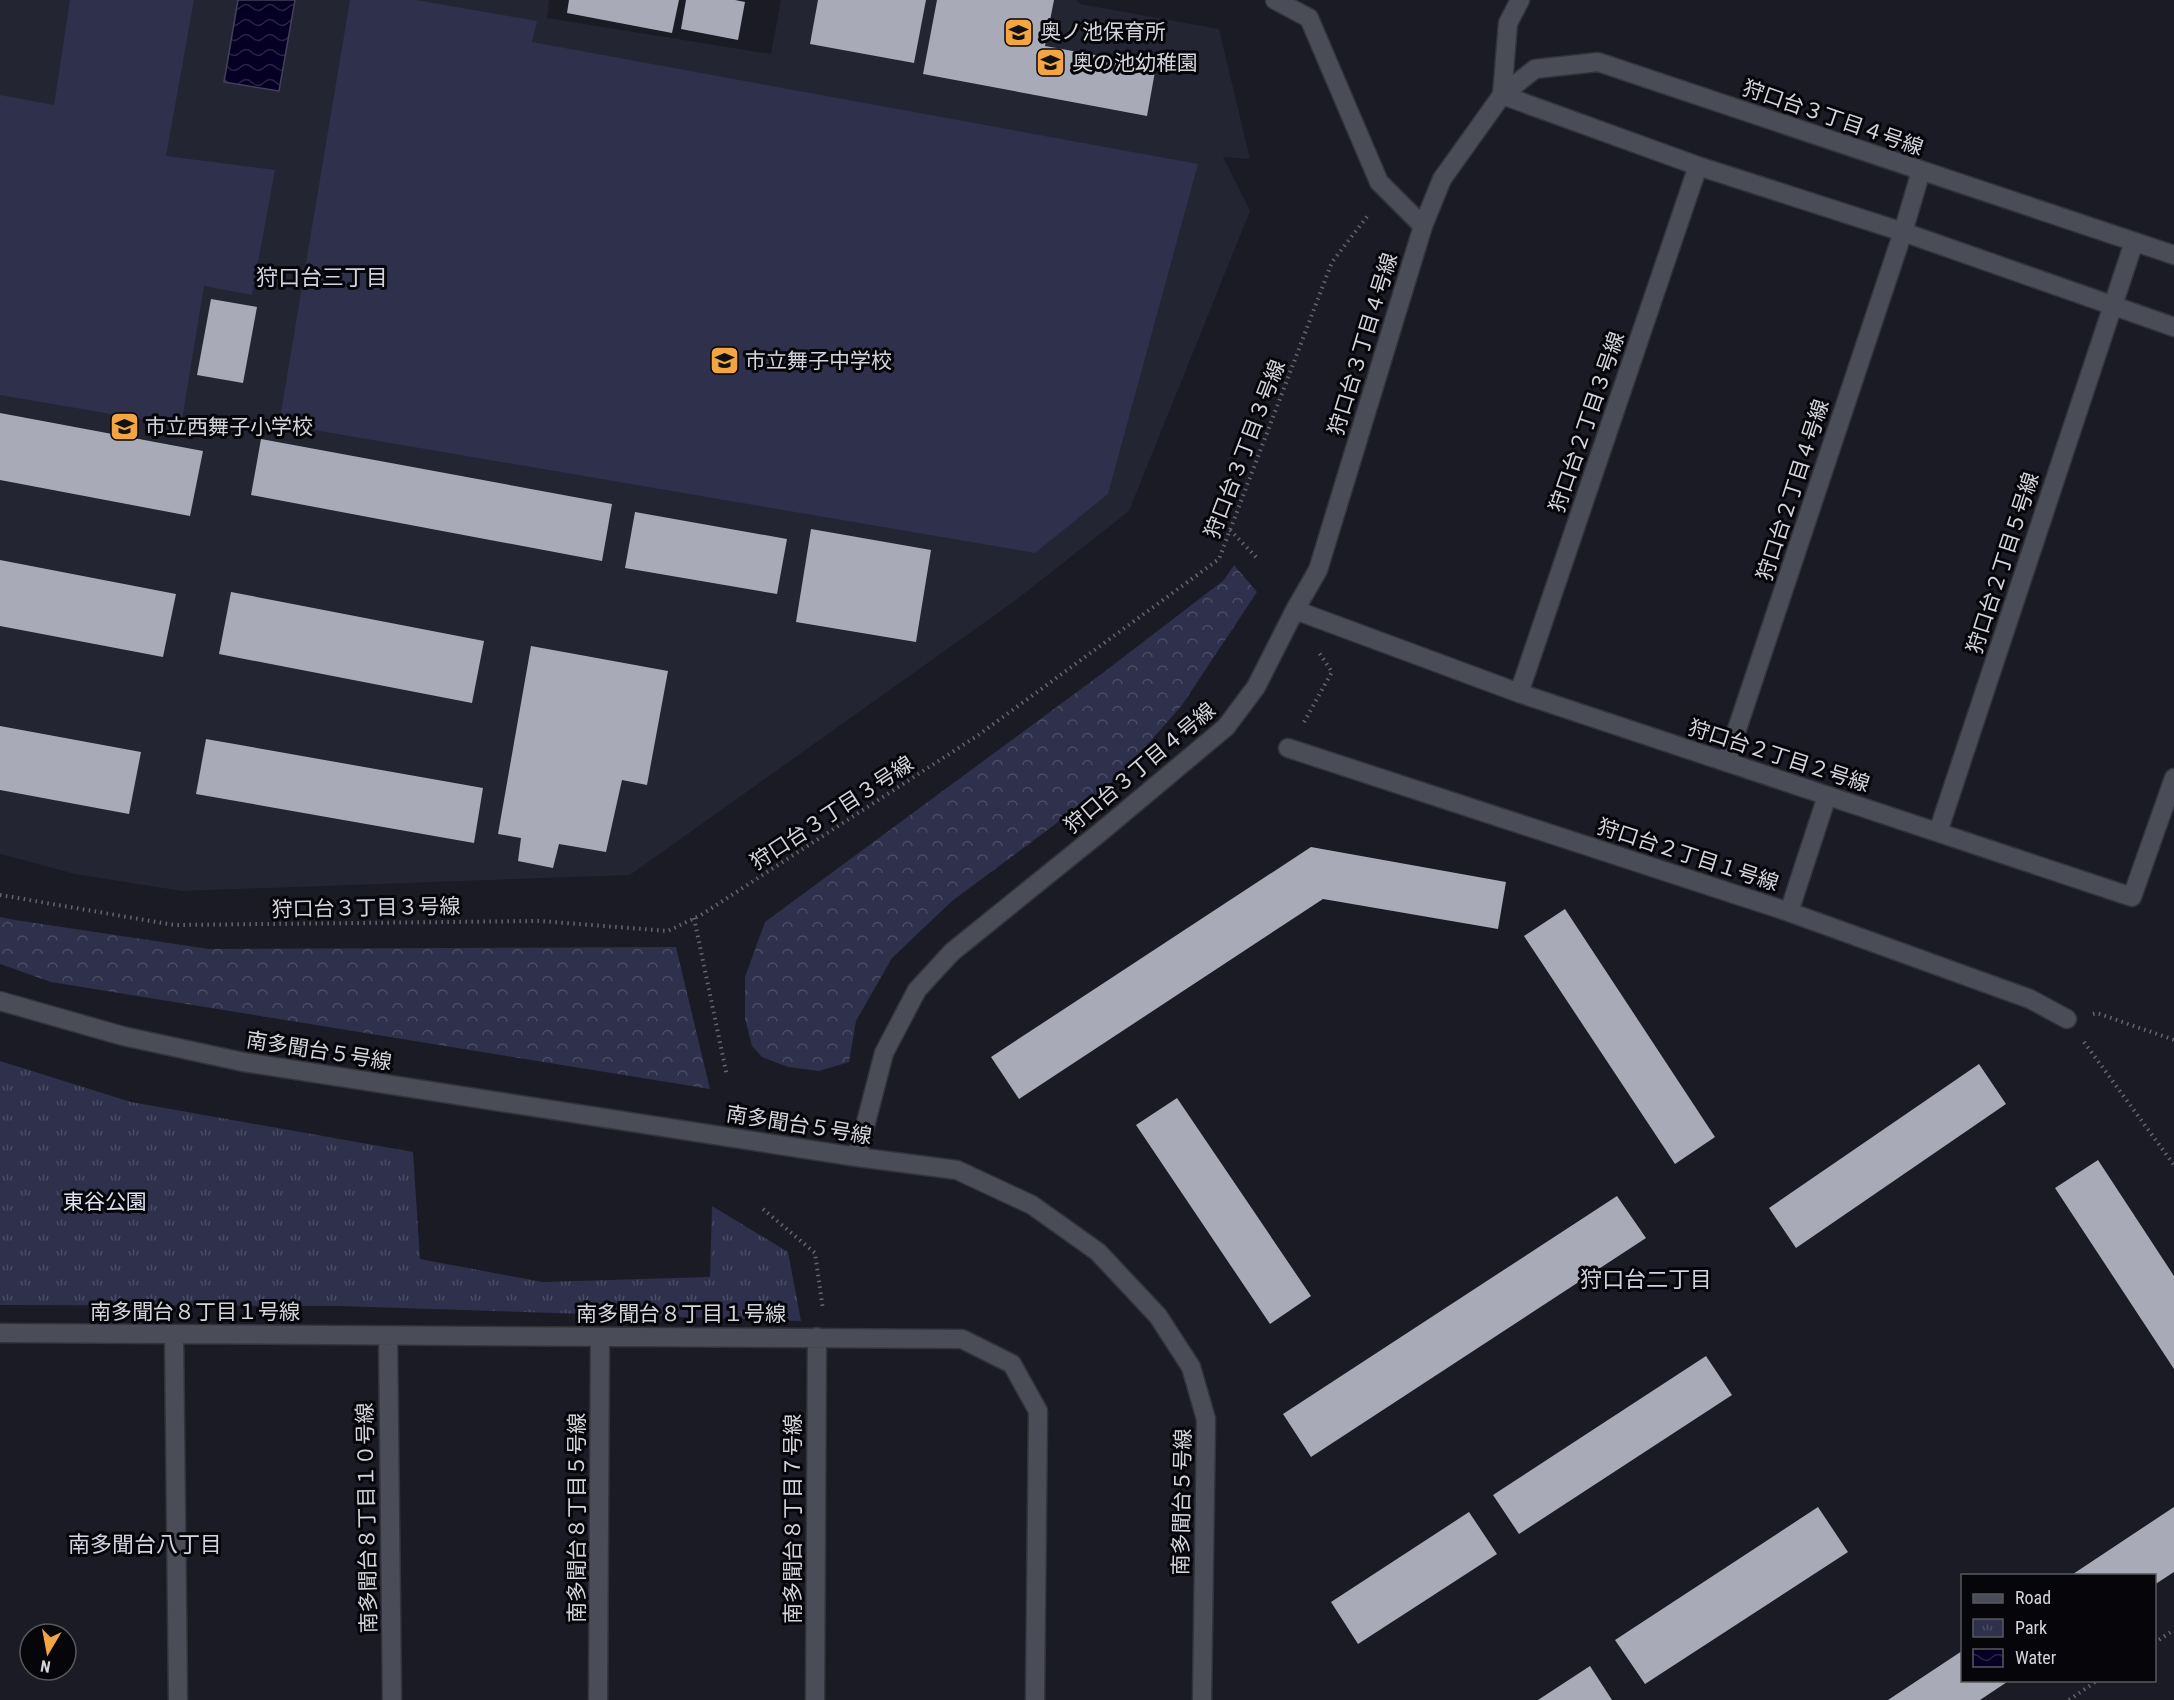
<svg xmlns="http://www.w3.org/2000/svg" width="2174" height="1700" viewBox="0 0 2174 1700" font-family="'Roboto Condensed','Noto Sans JP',sans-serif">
	<defs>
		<pattern id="forest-crowns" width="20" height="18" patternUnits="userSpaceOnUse" patternTransform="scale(1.5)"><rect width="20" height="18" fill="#2e304c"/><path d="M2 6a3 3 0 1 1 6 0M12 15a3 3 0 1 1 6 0" fill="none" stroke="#4b4d65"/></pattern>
		<pattern id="park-tufts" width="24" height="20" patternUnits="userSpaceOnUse" patternTransform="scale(1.5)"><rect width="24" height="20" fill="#2e304c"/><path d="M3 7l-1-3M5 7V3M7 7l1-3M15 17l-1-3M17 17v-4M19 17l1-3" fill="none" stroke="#4b4d65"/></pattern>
		<pattern id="water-waves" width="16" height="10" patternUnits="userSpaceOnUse" patternTransform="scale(1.5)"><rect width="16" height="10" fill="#050023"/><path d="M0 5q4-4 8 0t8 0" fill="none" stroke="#292442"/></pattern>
	</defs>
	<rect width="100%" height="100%" fill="#1a1b25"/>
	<path fill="#232533" d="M0 0H549L547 18 771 54 781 0H1076L1080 4 1219 29 1250 159 1223 157 1250 211 1129 511 1016 600 630 875 182 891 75 874 0 854Z"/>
	<path fill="#2e304c" d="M70 0H194L166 156 275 170 252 295 204 286 181 426 0 395V95L54 105Z
		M350 0H416L537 21 532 42 1198 164 1108 494 1035 553 279 424Z"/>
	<path fill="url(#forest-crowns)" d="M1234 565 1257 592 1182 705 1120 776 952 901 892 958 856 1021 849 1062 819 1071 788 1067 762 1057 752 1046 745 1019V977L765 922 1104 672 1224 580Z
		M0 917 15 920 209 949 676 947 710 1089 51 982 0 964Z"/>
	<path fill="url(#park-tufts)" d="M0 1061 131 1102 413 1152 420 1259 542 1282 710 1277 712 1206 788 1252 801 1321 339 1306 0 1305Z"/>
	<path fill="url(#water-waves)" stroke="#43405a" stroke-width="1.5" d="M238 0H295L279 91 224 82Z"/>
	<path fill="#a8aab7" d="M569 0H679L672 33 567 13Z
		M686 0H735L745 2 738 40 681 29Z
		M818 0H926L914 63 810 44Z
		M937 0H1054L1045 46 1156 66 1147 116 923 74Z
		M211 299 257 307 243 383 197 375Z
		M0 413 203 451 190 516 0 480Z
		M261 439 612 504 602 561 251 495Z
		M635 512 787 539 777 594 625 568Z
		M811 529 931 550 916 642 796 622Z
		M0 560 176 594 163 657 0 626Z
		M231 592 484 641 472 703 219 654Z
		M531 646 668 671 647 785 622 780 606 852 559 844 553 868 518 861 521 838 498 834Z
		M0 726 141 752 129 814 0 790Z
		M206 739 483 788 474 843 196 794Z
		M1311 847 1506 882 1498 929 1323 899 1019 1099 991 1057Z
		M1565 909 1715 1137 1675 1164 1524 936Z
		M1979 1064 2006 1104 1796 1248 1769 1208Z
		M1177 1098 1311 1296 1270 1324 1136 1125Z
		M2098 1160 2174 1276V1369L2055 1188Z
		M1617 1196 1646 1238 1311 1457 1283 1414Z
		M1706 1356 1732 1395 1519 1534 1493 1495Z
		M1818 1507 1848 1552 1645 1684 1615 1640Z
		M2174 1507V1572L2154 1585V1576H2070Z
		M1469 1512 1497 1554 1358 1644 1331 1602Z
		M1962 1651V1680H2010L1980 1700H1888Z
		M1590 1666 1612 1700H1538Z"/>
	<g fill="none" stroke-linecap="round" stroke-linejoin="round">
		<defs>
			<path id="minor" d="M1275 0 1309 18 1379 182 1423 226
				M1520 0 1508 23 1502 95 1698 166 1903 232 2174 327
				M1295 610 1519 693 2132 897 2174 778
				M1519 693 1698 166
				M1288 748 1789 912 2030 999 2067 1019
				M1726 762 1903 232 1921 171
				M1938 832 2134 242
				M1789 912 1827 796
				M0 1001 123 1036 243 1062 857 1157 957 1170 1032 1205 1098 1252 1158 1316 1191 1367 1206 1419 1202 1700
				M857 1157 884 1053 917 990 952 952 1103 830 1226 727 1256 687 1295 610 1318 570 1423 226 1442 179 1502 95 1535 69 1598 62 2174 255
				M0 1333 962 1339 1012 1364 1038 1411 1035 1700
				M174 1335 178 1700
				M388 1336 392 1700
				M598 1700 600 1337
				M815 1700 817 1337"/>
		</defs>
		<use href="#minor" stroke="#33343b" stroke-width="21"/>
		<path stroke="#65666f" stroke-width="4" stroke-dasharray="1.5 4.5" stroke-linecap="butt" d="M1230 530 1256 557
			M1304 722 1332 672 1318 651
			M0 895 174 925 540 921 668 931 701 915 977 736 1219 559 1332 262 1369 214
			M694 918 727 1076
			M2093 1014 2097 1013 2174 1040
			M2084 1042 2174 1165
			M763 1209 815 1253 823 1310
			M2154 1643 2174 1630
			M2069 1700 2098 1680"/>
		<use href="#minor" stroke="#4a4c57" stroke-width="18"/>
	</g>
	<defs>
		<symbol id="school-square" viewBox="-11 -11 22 22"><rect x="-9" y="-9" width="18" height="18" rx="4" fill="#f2a541" stroke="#06060a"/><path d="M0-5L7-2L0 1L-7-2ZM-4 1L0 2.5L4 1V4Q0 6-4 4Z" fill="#111"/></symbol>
	</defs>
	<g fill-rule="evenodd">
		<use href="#school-square" x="1002" y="16" width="33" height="33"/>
		<use href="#school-square" x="1034" y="46" width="33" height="33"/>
		<use href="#school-square" x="708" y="344" width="33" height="33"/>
		<use href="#school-square" x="108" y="410" width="33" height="33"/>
	</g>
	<g text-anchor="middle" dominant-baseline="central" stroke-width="6" stroke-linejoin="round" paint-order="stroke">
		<g font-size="21" fill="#d4d5dc" stroke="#06060a" text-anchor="start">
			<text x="1040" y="32">奥ノ池保育所</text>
			<text x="1072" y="63">奥の池幼稚園</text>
			<text x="745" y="361">市立舞子中学校</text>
			<text x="145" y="427">市立西舞子小学校</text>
		</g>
		<g font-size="21" fill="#d4d5dc" stroke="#06060a">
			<text transform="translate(1833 118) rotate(19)">狩口台３丁目４号線</text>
			<text transform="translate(1363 344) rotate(-73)">狩口台３丁目４号線</text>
			<text transform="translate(1587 422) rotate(-71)">狩口台２丁目３号線</text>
			<text transform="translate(1245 449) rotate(-69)">狩口台３丁目３号線</text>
			<text transform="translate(1793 490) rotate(-72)">狩口台２丁目４号線</text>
			<text transform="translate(2003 563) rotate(-72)">狩口台２丁目５号線</text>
			<text transform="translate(1779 756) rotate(18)">狩口台２丁目２号線</text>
			<text transform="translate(1140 768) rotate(-40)">狩口台３丁目４号線</text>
			<text transform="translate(832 813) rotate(-33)">狩口台３丁目３号線</text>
			<text transform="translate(1688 855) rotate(18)">狩口台２丁目１号線</text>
			<text transform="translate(366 908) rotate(-1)">狩口台３丁目３号線</text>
			<text transform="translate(319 1051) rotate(9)">南多聞台５号線</text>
			<text transform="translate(799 1125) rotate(9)">南多聞台５号線</text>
			<text x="195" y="1312">南多聞台８丁目１号線</text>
			<text x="681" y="1314">南多聞台８丁目１号線</text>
			<text transform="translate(1182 1502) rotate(-89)">南多聞台５号線</text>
			<text transform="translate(367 1518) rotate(-91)">南多聞台８丁目１０号線</text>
			<text transform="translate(577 1518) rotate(-90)">南多聞台８丁目５号線</text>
			<text transform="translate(793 1519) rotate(-90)">南多聞台８丁目７号線</text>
		</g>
		<g font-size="21" fill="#dee1f1" stroke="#06060a">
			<text x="105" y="1202">東谷公園</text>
		</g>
		<g font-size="22" fill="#d1d3e0" stroke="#06060a">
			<text x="322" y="277">狩口台三丁目</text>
			<text x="1646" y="1279">狩口台二丁目</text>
			<text x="145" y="1544">南多聞台八丁目</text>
		</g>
	</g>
	<rect x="1961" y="1574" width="195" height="108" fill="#06060a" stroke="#58595e" stroke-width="1.5"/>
	<rect x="1973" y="1594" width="30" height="9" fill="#4a4c57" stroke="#58595e" stroke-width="1.5"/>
	<text x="2015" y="1604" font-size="18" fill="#d4d5dc">Road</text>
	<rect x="1973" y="1619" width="30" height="18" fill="url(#park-tufts)" stroke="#58595e" stroke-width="1.5"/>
	<text x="2015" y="1634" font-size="18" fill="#d4d5dc">Park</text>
	<rect x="1973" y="1649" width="30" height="18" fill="url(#water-waves)" stroke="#58595e" stroke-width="1.5"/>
	<text x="2015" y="1664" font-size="18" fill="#d4d5dc">Water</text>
	<g transform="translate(48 1652) rotate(190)"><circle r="28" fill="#06060a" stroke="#58595e" stroke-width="1.5"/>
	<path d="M0-4.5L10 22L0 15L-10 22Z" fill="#f2a541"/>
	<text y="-9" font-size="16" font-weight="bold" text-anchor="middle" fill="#d4d5dc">N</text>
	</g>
</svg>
